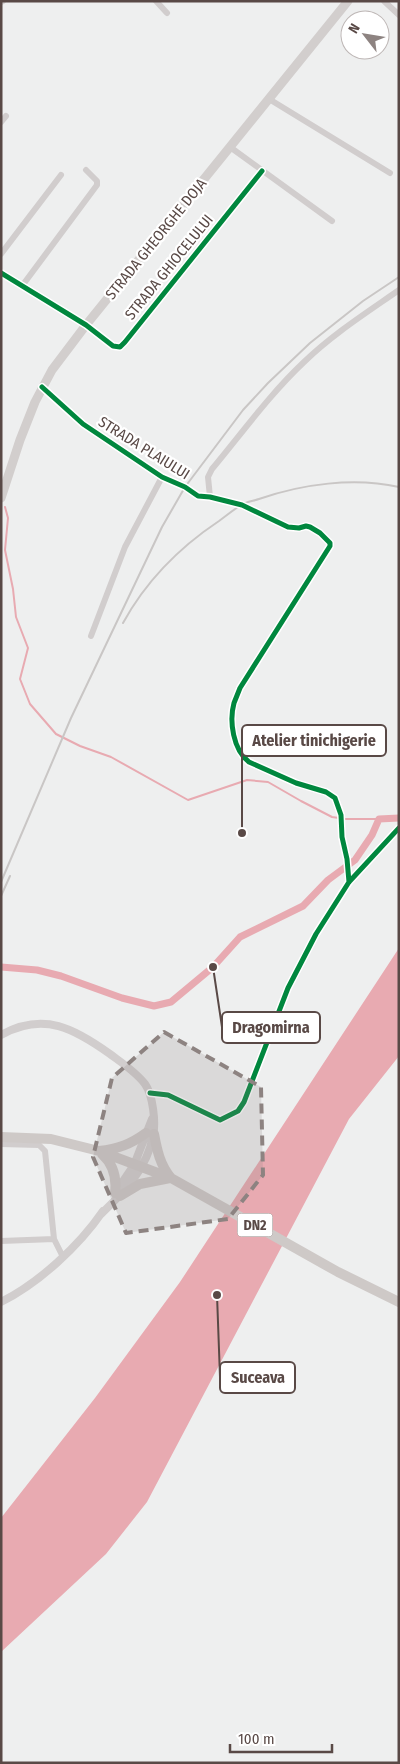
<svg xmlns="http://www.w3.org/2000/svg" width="400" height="1764" viewBox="0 0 400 1764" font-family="'Fira Sans Condensed',sans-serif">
	<rect width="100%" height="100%" fill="#eeefef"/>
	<path fill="#e8aab1" d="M399 948V1056L349 1119 147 1502 106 1554 1 1652V1518L95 1398 180 1282Z"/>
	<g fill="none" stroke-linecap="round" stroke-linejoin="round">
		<path stroke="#e8aab1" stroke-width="2" d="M5 507 8 518 5 550 13 589 16 617 28 648 20 679 30 704 56 734 80 746 111 757 188 800 247 780 268 782 301 801 332 817 339 818
			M344 819H379"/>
		<path stroke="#e8aab1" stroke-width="7" d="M1 967 37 970 61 976 122 998 154 1006 171 1002 213 967 240 937 303 906 328 880 355 860 372 835 379 819 399 818"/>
		<path stroke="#d1cdcd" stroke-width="6" d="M156 1 167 13
			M384 1 399 15
			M1 2 3 1
			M269 99 390 173
			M1 122 6 116
			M230 147 332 221
			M1 254 61 175
			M1 273 86 325 113 346 120 347 125 342 262 171
			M22 286 97 185V181L86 170
			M42 387 83 424 162 477 185 487 198 496 210 497 242 505 288 527 299 528 306 526 310 527 320 533 330 543V546L240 688C238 693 236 698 234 703 229 721 233 750 249 762L296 783 326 792 335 798 341 815 342 837 347 859 349 882
			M210 497 208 477 212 469C242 433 270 394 304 362 333 334 366 313 399 290
			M91 636 125 547 162 477
			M150 1093 168 1095 220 1120 238 1111 244 1102 288 988 316 934 349 882 399 828
			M1 1144 39 1145 45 1151 54 1239 63 1257
			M1 1241 54 1239"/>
		<path stroke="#d1cdcd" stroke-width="8" d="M1 1035C44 1011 75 1029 110 1054 122 1063 136 1072 145 1084 153 1095 156 1123 153 1136 147 1169 124 1192 101 1214
			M115 1193 134 1165 152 1119
			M1 1302C39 1283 79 1246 103 1211"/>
		<path stroke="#d2cecd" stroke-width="9" d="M1 498 20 440 35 402 52 370 86 325 348 1"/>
		<path stroke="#cec9c7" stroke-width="10" d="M154 1134C157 1150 160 1165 171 1178
			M1 1137 51 1139 99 1151 171 1178 338 1272 399 1302
			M99 1151C118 1149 131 1144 146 1133
			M102 1154C113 1164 117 1177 115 1193
			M120 1196 140 1184 170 1178"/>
		<path stroke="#c9c6c5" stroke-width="2" d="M123 623C146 581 180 547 219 521 226 516 233 510 241 505 246 502 253 501 259 499 302 484 354 477 399 487
			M1 882 71 718 162 527 185 487 243 410 268 383 310 343 363 301 399 277
			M1 896 10 876"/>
		<defs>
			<path id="cycleway" d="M1 273 86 325 113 346 120 347 125 342 262 171
				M42 387 83 424 162 477 185 487 198 496 210 497 242 505 288 527 299 528 306 526 310 527 320 533 330 543V546L240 688C238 693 236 698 234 703 229 721 233 750 249 762L296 783 326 792 335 798 341 815 342 837 347 859 349 882
				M150 1093 168 1095 220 1120 238 1111 244 1102 288 988 316 934 349 882 399 828"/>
		</defs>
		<use href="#cycleway" stroke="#fff" stroke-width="8"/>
		<use href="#cycleway" stroke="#00873e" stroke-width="5"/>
	</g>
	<path fill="#8d8381" fill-opacity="0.2" stroke="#8d8381" stroke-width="4" stroke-dasharray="10 6" stroke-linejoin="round" d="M164 1032 261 1087 263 1175 228 1219 126 1233 93 1157 112 1078Z"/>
	<g text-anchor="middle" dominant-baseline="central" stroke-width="4.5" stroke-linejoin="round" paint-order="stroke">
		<rect fill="#fff" stroke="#8b807e" stroke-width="1" x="237.5" y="1213.5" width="35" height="23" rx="4"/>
		<g font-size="14" font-weight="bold" fill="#594946">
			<text x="255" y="1225">DN2</text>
		</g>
		<g font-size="15" fill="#594946" stroke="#fff">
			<text transform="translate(156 239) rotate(-51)">STRADA GHEORGHE DOJA</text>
			<text transform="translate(169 267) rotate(-51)">STRADA GHIOCELULUI</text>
			<text transform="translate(144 448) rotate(32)">STRADA PLAIULUI</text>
		</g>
	</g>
	<path fill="none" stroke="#594946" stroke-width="2" d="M242 833L242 740M213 967L222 1027M217 1295L220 1377"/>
	<g fill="#594946" stroke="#fff" stroke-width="2">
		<circle cx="242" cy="833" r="5"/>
		<circle cx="213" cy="967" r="5"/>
		<circle cx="217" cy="1295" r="5"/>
	</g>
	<g fill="#fff" stroke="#594946" stroke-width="2">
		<rect x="242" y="725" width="144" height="31" rx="5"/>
		<rect x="222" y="1012" width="98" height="31" rx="5"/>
		<rect x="220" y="1362" width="75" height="31" rx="5"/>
	</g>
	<g font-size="16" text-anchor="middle" font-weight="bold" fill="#594946">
		<text x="314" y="746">Atelier tinichigerie</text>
		<text x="271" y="1033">Dragomirna</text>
		<text x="258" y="1383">Suceava</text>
	</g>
	<rect width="400" height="1764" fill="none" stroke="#594946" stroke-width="5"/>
	<g transform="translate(365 35) rotate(301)"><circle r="24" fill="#ffffff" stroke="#bdb6b5"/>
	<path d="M0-4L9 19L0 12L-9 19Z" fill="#8d8381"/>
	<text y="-8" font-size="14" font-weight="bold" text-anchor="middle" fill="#594946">N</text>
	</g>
	<path d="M230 1744v8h102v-8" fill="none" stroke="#594946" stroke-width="2.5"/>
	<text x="238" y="1744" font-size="15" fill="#594946" stroke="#ffffff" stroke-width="4" paint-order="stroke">100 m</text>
</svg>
